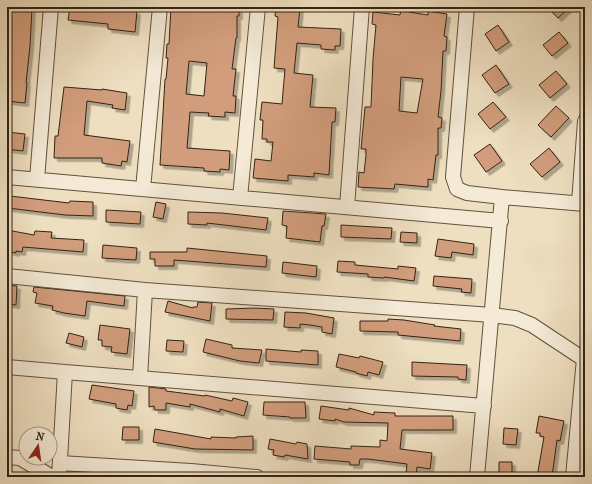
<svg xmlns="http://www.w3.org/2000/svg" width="592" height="484" viewBox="0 0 592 484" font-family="'IM FELL French Canon',serif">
	<defs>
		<filter id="shadow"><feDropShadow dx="3.5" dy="3.5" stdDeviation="0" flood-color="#0004"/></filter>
	</defs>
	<rect width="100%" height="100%" fill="#eedfc0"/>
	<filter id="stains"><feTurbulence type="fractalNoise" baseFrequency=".005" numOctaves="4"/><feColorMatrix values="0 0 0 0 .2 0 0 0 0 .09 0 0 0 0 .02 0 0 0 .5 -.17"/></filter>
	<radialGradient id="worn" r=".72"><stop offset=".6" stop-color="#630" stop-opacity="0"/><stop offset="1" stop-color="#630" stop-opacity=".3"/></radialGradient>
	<path fill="#d29d7b" stroke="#332314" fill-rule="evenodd" filter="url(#shadow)" d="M7 7 32 8 30 46 26 83H27L25 103 7 101Z
		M70 7 87 8 88 7H131V10L137 11 135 32 108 29V24L68 20Z
		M171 7H239V16H237V38H236L232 69H236L233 96H236L235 113 225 112V117L208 116 209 113 190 112 187 148 230 151 229 170 220 169V172L204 171V168L160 165 165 79H166L168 58H166L167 44H169ZM189 61 207 63 204 96 186 94Z
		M276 7H300L298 27 341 29 340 46H335V50L321 49V45L297 43 294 73 313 75 310 107 336 108 335 122H332L329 175 314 173V177L288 175V181L253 178 255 159 271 161 273 142H267V139H262L263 120H260L262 102 282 104 285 69 274 68 278 17 275 16Z
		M547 7H570L558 18Z
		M401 9 409 10V12L428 15V11L447 14 444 36 447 37 446 51H443L441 91 438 117 442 118 441 128H438V155H436L433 180 428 179V187L395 184 394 189 358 187 359 172 364 173 366 155V149H361L365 107H371L373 59 376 25 372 24 373 12 400 15ZM401 77 423 79 417 113 399 111Z
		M498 25 509 42 496 51 485 34Z
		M559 32 568 43 552 56 543 45Z
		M496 65 509 84 495 93 482 75Z
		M556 71 567 84 550 98 539 85Z
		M64 87 102 90V89L127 93 125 110 112 108 113 105 87 101 84 135 130 141 127 162 122 161 121 166 102 163V158H54L55 136H58Z
		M493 102 506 117 490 129 478 114Z
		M556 106 569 118 551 137 538 125Z
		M7 132 25 134 23 151 7 149Z
		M490 144 502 161 486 172 474 155Z
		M549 148 560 162 542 177 530 164Z
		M10 196 69 203 70 201 93 202V216L65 215 8 208Z
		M156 202 166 204 163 219 153 217Z
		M106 210 141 212 140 224 106 222Z
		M283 211 326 214 324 226H322L320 242 286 238 287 226 282 225Z
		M188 212 222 213 268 218 266 230 207 223V225L188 224Z
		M341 225 392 228 391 239 341 237Z
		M7 230 34 235 35 231 52 232 51 238 84 240 83 252 23 247 22 252 16 251V253L7 251Z
		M401 232 417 233V243L400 242Z
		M438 239 474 244 473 255 452 252 451 258 435 256Z
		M103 245 137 248 136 260 102 258Z
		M187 248 267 256 266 267 174 260V266H155V259H150V252H187Z
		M338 261 355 262V265L398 269V266L416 268 414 281 384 277V278L368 277V274L337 272Z
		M283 262 317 266 316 277 282 273Z
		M434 276 472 279 471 293 461 292 462 289 433 286Z
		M7 285 17 286 16 305 7 304Z
		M34 287 125 296 124 306 87 301 85 316 64 313 52 310 53 306 35 303 37 293 33 292Z
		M168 301 193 308V307H197L198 302 212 303 210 321 165 312Z
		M255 308 274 309 273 320 226 319V309Z
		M285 312 306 313 334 318 332 334 322 332V327L310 325 300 324V328L284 327Z
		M388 319 404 320 435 325 434 326 461 329 460 341 398 335V332L360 331V321H388Z
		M100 325 130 329 127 354 111 352 112 347 102 346V340H98Z
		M69 333 84 337 82 347 66 343Z
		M206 339 232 345V348L262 350 259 363 240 361 203 352Z
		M167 340 184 341 183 352 166 351Z
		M266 349 301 352V350L318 351V365L266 361Z
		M339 354 359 358 360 356 383 362 379 375 368 372 367 376 356 373V372L336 367Z
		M412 362 467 365 466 380 458 379V377L412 376Z
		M92 385 134 391 132 406 128 405 127 410 116 408V404L89 399Z
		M149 387 166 389V391L205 396V395L232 401 233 398 248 402 244 416 220 409V412L190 404V407L166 403V410H155L154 406 149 407Z
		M264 402H305L306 418H290V417L263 415Z
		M321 406 349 410V408L374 415V412L395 413V416H453V430H402L400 449 432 453 430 469 417 467 416 475 406 474 407 464 368 459H360L359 465H350V462L314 459 315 446 351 449V446L380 447V440L387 441 388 423 344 422 335 419V421L319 419Z
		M539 416 564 421 560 441 557 440 552 477H537L544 437 540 436V433H536Z
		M123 427H139V440H122Z
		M504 428 518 429 516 445 503 444Z
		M155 429 211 439V437L236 438V437L253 436V450L195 449 153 442Z
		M270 439 296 444 297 442 307 444 308 459 285 455 284 457 273 455 274 450 268 449Z
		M499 462H512V477H499Z"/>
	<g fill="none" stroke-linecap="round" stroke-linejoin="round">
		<defs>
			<path id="minor" d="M467 7 453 177 457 189 467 193 502 197 585 204
				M7 177 501 221
				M37 179 51 7
				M143 189 160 7
				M240 198 258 7
				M579 203 585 121
				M347 207 362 7
				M7 276 145 290 492 315 515 318 532 325 585 360
				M7 367 65 372 59 477
				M65 372 484 406
				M140 378 145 290
				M7 457 20 458 52 477
				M60 463 191 471 257 477
				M477 477 502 197
				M573 477 584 359"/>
		</defs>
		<use href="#minor" stroke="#62523f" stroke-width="16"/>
		<use href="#minor" stroke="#f4ead6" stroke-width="14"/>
	</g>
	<rect width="592" height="484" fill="none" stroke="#eedfc0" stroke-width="24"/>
	<rect x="8" y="8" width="576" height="468" fill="none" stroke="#332314" stroke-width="2"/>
	<rect x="12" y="12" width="568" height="460" fill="none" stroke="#332314"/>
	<g transform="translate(38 446) rotate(13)"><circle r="19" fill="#f4ead6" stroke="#a79a88"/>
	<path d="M0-3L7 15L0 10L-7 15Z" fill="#8f2418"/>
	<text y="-6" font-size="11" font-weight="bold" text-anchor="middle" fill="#332314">N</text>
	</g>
	<rect width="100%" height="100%" filter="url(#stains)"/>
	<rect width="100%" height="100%" fill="url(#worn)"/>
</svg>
